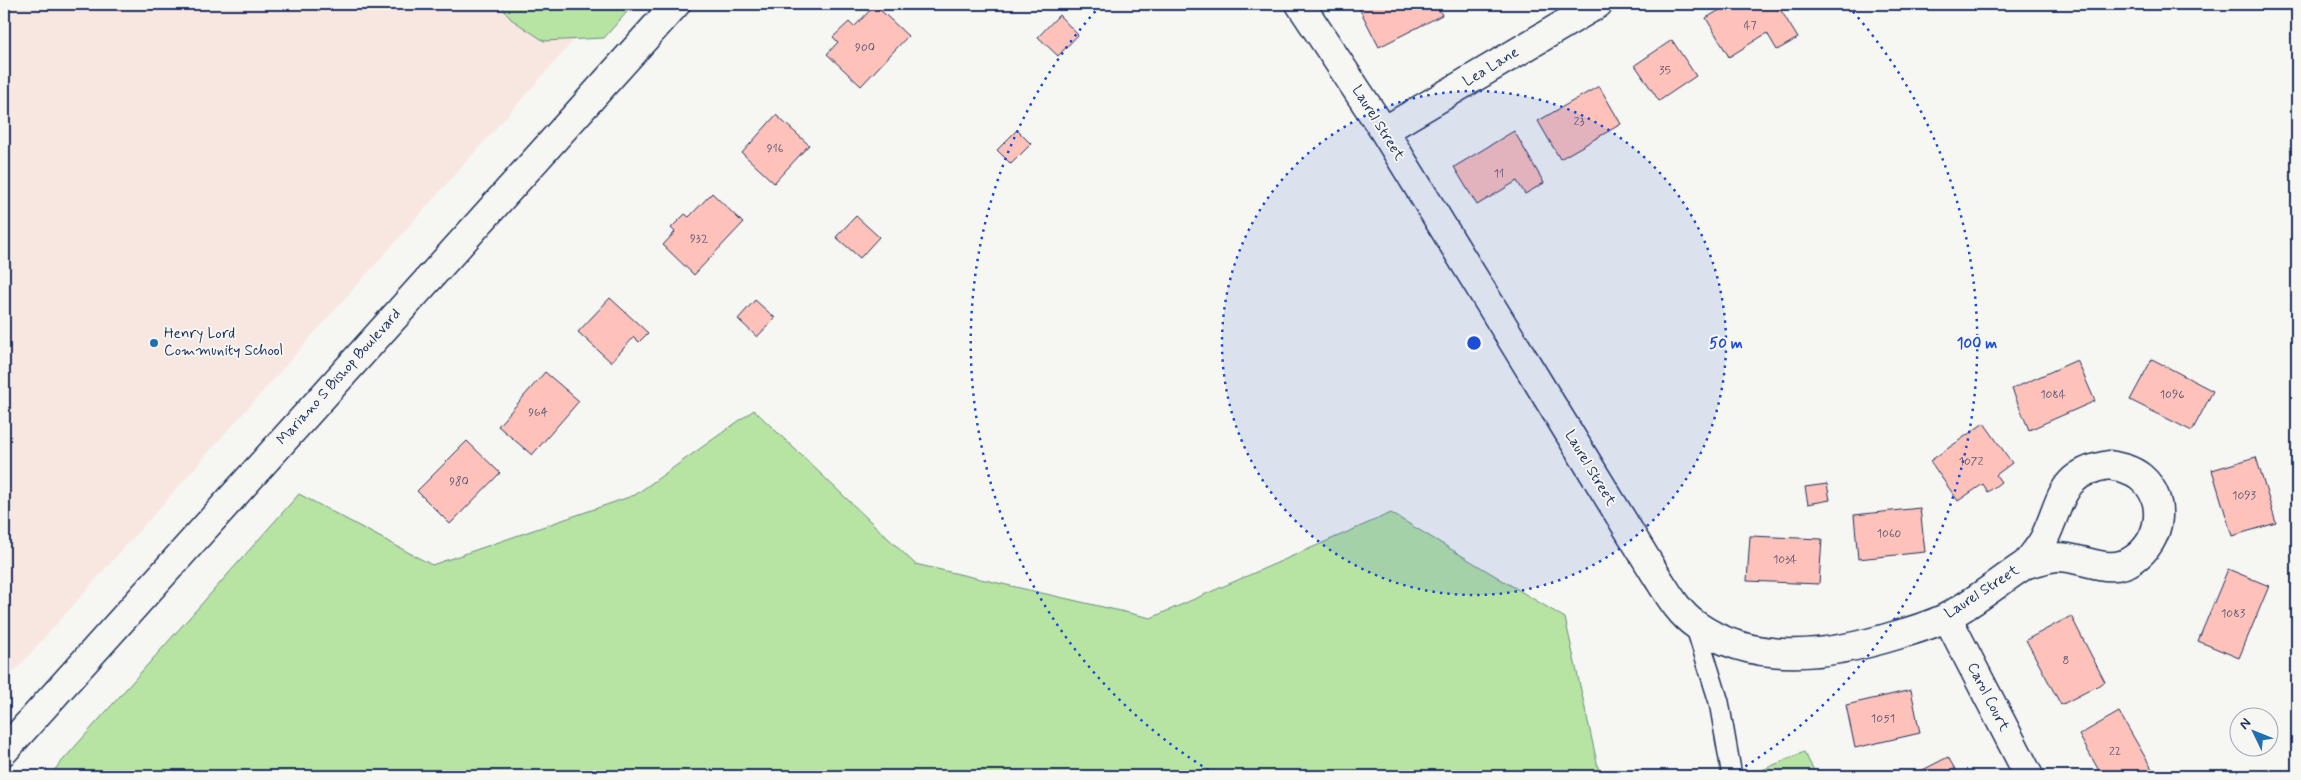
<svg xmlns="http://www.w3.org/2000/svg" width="2301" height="780" viewBox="0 0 2301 780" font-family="Mynerve,sans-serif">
	<rect width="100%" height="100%" fill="#f6f6f2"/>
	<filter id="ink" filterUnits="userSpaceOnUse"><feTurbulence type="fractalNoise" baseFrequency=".02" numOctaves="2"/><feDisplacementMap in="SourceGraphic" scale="10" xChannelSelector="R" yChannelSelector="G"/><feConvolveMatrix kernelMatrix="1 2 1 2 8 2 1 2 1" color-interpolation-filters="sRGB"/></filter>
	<g filter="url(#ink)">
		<path fill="#f8e6e1" d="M4 4H606L4 683Z"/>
		<path fill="#b7e4a2" stroke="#698a80" d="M499 4H634L604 38 544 41 511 19Z
			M754 410 915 564 1151 618 1391 513 1565 618 1600 776H49L299 494 432 565 635 495Z
			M1804 752 1817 776H1748Z"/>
		<path fill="#fec2ba" stroke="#1b2f5e" d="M1357 4H1436L1442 15 1379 47Z
			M1730 4H1777L1798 38 1777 50 1767 33 1729 57 1706 18Z
			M875 5 908 36 861 86 827 54 838 42 833 37 849 22 854 27Z
			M1059 15 1078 35 1058 56 1038 37Z
			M1672 40 1696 76 1659 101 1635 65Z
			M1599 86 1621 124 1560 159 1538 121Z
			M776 115 809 145 774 183 742 153Z
			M1017 130 1031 144 1011 164 997 150Z
			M1514 131 1544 183 1525 194 1517 181 1477 205 1454 167Z
			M712 193 743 223 694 275 663 245 675 232 671 228 685 214 689 217Z
			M856 216 879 237 860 258 836 237Z
			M610 298 648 333 639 342 634 337 611 362 578 332Z
			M755 300 775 318 757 337 738 319Z
			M2152 359 2213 391 2192 431 2130 400Z
			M2077 360 2095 401 2029 430 2012 389Z
			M545 372 579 401 532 455 498 426Z
			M1984 423 2012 463 1996 475 2001 482 1988 492 1983 484 1958 501 1930 461Z
			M467 441 500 473 450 524 417 491Z
			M2256 457 2276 523 2232 536 2212 470Z
			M1827 484 1830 500 1808 504 1805 487Z
			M1920 508 1925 552 1858 559 1854 515Z
			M1750 536 1822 539 1819 584 1747 581Z
			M2228 569 2269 586 2239 658 2198 641Z
			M2071 616 2105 682 2061 705 2026 640Z
			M1911 690 1920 733 1855 748 1846 705Z
			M2119 712 2152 769 2140 776H2102L2079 735Z
			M1948 757 1959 776H1911Z"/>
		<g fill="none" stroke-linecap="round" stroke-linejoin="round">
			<defs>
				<path id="lane" d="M1695 625 1719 702 1732 776"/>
				<path id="street" d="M1300 4 1384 131 1656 575C1667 592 1679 614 1696 625 1756 667 1832 655 1897 635 1914 630 1932 625 1947 617 1975 602 2000 581 2026 564
					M1384 131 1598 4
					M2109 465C2120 467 2131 469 2141 477 2168 500 2161 540 2134 559 2109 577 2083 556 2056 557 2046 558 2036 562 2026 564 2032 556 2040 547 2044 539 2063 500 2059 473 2109 465Z
					M1947 617 2029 776"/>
				<path id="secondary" d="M4 751 676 4"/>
			</defs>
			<use href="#lane" stroke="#1b2f5e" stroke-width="22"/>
			<use href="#street" stroke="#1b2f5e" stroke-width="31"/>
			<use href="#secondary" stroke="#1b2f5e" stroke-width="31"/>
			<use href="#lane" stroke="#f6f6f2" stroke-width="19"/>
			<use href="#street" stroke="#f6f6f2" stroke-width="28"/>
			<use href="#secondary" stroke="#f6f6f2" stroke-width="28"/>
		</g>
	</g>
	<circle cx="1474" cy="343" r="252" fill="#1d4ed8" fill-opacity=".12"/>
	<g fill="none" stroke="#1d4ed8" stroke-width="2.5" stroke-dasharray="2.5 5">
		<circle cx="1474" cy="343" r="252"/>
		<path d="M1215 774A503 503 0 0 1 1100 6M1848 6A503 503 0 0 1 1733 774"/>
	</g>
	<circle fill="#1f6fb2" stroke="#f6f6f2" stroke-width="2" cx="154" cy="343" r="5"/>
	<g text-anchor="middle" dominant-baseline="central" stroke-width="4" stroke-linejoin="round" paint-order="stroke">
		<g font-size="12" fill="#545475">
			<text x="1750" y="26">47</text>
			<text x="865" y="48">900</text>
			<text x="1665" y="71">35</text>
			<text x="1579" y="122">23</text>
			<text x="775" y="149">916</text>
			<text x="1499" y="174">11</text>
			<text x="699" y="239">932</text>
			<text x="2053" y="395">1084</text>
			<text x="2172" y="395">1096</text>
			<text x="538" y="413">964</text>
			<text x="1971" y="462">1072</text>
			<text x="459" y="482">980</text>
			<text x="2244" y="496">1093</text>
			<text x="1889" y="534">1060</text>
			<text x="1785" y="560">1034</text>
			<text x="2233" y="614">1083</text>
			<text x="2066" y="661">8</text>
			<text x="1883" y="719">1051</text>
			<text x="2115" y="752">22</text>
		</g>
		<g font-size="15" fill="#1b2f5e" stroke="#f6f6f2">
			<text transform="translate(1491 67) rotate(-31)">Lea Lane</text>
			<text transform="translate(1378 123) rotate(58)">Laurel Street</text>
			<text transform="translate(339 377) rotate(-48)">Mariano S Bishop Boulevard</text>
			<text transform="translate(1590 468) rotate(59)">Laurel Street</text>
			<text transform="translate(1982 592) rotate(-33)">Laurel Street</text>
			<text transform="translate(1988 697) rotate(63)">Carol Court</text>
		</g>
		<g font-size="15" fill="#1b2f5e" stroke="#f6f6f2" text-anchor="start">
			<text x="164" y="334">Henry Lord<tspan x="164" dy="17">Community School</tspan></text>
		</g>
	</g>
	<circle cx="1474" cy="343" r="8" fill="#1d4ed8" stroke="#f6f6f2" stroke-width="2.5"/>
	<g font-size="15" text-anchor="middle" font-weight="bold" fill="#1d4ed8" stroke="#f6f6f2" stroke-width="4" stroke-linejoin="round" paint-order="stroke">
		<text x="1726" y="348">50 m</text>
		<text x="1977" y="348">100 m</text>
	</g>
	<rect width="2301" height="780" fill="none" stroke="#f6f6f2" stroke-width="20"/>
	<rect x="10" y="10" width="2281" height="760" fill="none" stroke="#1b2f5e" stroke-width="2" filter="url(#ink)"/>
	<g transform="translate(2254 732) rotate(313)"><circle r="24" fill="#f6f6f2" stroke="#9ea6b7"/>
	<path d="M0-4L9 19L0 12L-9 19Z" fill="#1f6fb2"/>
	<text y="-8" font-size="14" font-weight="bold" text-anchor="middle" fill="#1b2f5e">N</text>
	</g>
</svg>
